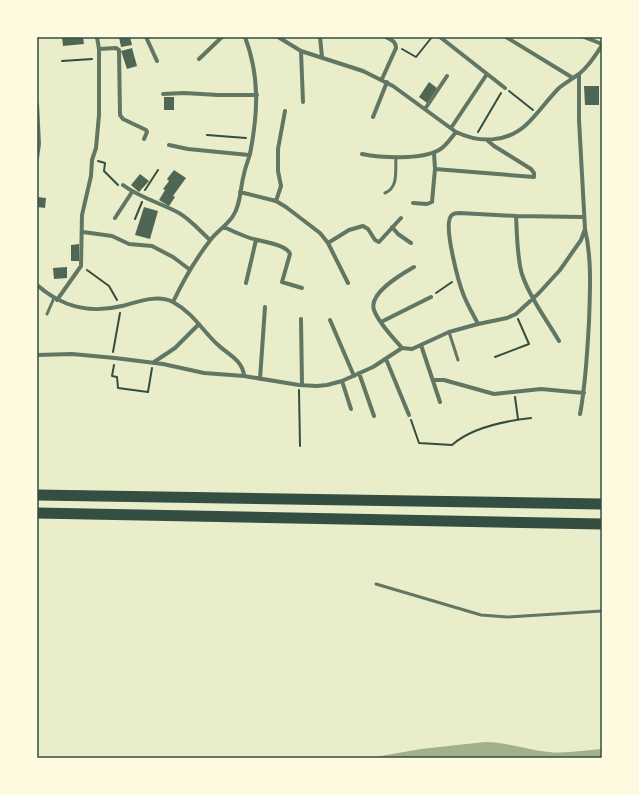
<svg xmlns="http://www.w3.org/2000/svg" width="639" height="795" viewBox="0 0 639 795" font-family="'Fira Sans Condensed',sans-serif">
	<rect width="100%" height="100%" fill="#e9edc9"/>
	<path fill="#a3b18a" d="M485 742C507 742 528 750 549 752 566 754 585 750 602 749V758H369L421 749Z"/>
	<path fill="#4f6655" d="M62 37H83L84 44 63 46Z
		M119 37H130L132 45 121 47Z
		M132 48 137 66 127 69 121 51Z
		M429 82 437 88 427 103 419 97Z
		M584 86H599V105H585Z
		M164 97H174V110H164Z
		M174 170 186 178 173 196 175 197 169 206 159 200 165 190 163 189 169 181 167 179Z
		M140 174 149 181 139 192 131 185Z
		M37 197 46 198 45 208 37 207Z
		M144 207 158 211 150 239 135 235Z
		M79 244V261H71V245Z
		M67 267V278L54 279 53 268Z"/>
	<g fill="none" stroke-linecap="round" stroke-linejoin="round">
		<path stroke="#344e41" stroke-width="2" d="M402 49 416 57 432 37
			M62 61 92 59
			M509 91 533 110
			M478 132 501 93
			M207 135 246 138
			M98 161 105 163 104 171 118 185
			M145 190 158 170
			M135 219 142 202
			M87 270 109 286 117 300
			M436 293 452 282
			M113 352 120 313
			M495 357 529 344 518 319
			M114 365 112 376 117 377 118 388 148 392 152 368
			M299 390 300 446
			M515 397 518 419
			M411 420 419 443 452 445C472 427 505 421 531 418"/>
		<path stroke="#617663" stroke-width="3" d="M385 193C399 187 395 170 396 157
			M47 314 54 298
			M449 332 458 360
			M376 584 481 615 507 617 602 611"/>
		<path stroke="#617663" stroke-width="4" d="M146 37 157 61
			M278 37 301 51 363 71 393 86 456 132C479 143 506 143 526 125 538 114 547 100 559 88 565 83 572 79 579 74 589 66 596 55 602 45
			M320 37 322 57
			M440 37 505 88
			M506 37 573 78
			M584 37 602 44
			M99 49 116 48 119 50 120 115 123 119 146 130 147 132 144 139
			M301 51 303 102
			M199 59 222 37
			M382 79 396 48C396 41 391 40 386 37
			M163 94 184 93 218 95H257
			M37 104 39 144 37 158
			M425 109 447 76
			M373 117 387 82
			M451 128 487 74
			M169 145 188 149 249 155
			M362 154C382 158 421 160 439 150 446 146 451 138 456 132
			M435 169 534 177V173L531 169 494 146 487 140
			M123 185C140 198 161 203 179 213 191 220 200 231 210 240
			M240 192 276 201 286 207 320 233 328 243 348 283
			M276 201 281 186 278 171V149L285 111
			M413 203 427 204 432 202 435 169 434 153
			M516 216C517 232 517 263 523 277 531 300 547 320 559 341
			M115 218 132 192
			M224 227C232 231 239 234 247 237 257 241 287 244 290 254L282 282 302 288
			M392 227 398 234 411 243
			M83 232 112 236 129 244 152 246 173 257 189 269
			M328 243 349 230 363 226 368 229 375 240 379 242 401 218
			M246 283 256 240
			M37 285C62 307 89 314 122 306 138 302 157 294 173 302 193 313 202 330 217 344 227 354 243 360 244 376
			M57 300 81 266 82 215 91 176 92 160 96 148 99 115V49L97 37
			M173 302C184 279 196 258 212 238 219 230 228 224 233 216 241 204 240 188 244 174 245 168 248 161 250 154 258 113 260 77 245 37
			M301 319 302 385
			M330 320 354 376
			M381 322 431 297
			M478 324C473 314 468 306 464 296 459 284 443 226 451 216 453 213 456 213 459 213L516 216 583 217
			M421 345 440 402
			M402 348C393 337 379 324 374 310 368 293 402 274 414 267
			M37 355 72 354 115 358 163 364 204 373 244 376 299 385 317 386 327 385 342 381 373 367 402 348 412 349 449 332 478 324 507 318 516 314 539 293 560 270 581 240 585 229 579 120V74
			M386 359 409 415
			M154 362 175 348 199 324
			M359 373 374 416
			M260 379 265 307
			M433 380H444L494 394 541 389 584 393
			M342 381 351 409
			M580 414C586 383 587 353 589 322 590 291 592 259 585 229"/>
		<path stroke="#344e41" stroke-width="11" d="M37 495 602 504
			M37 513 602 524"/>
	</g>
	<rect width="639" height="795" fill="none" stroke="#fefae0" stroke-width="76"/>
	<rect x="38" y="38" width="563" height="719" fill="none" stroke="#344e41" stroke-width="1.5"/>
</svg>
